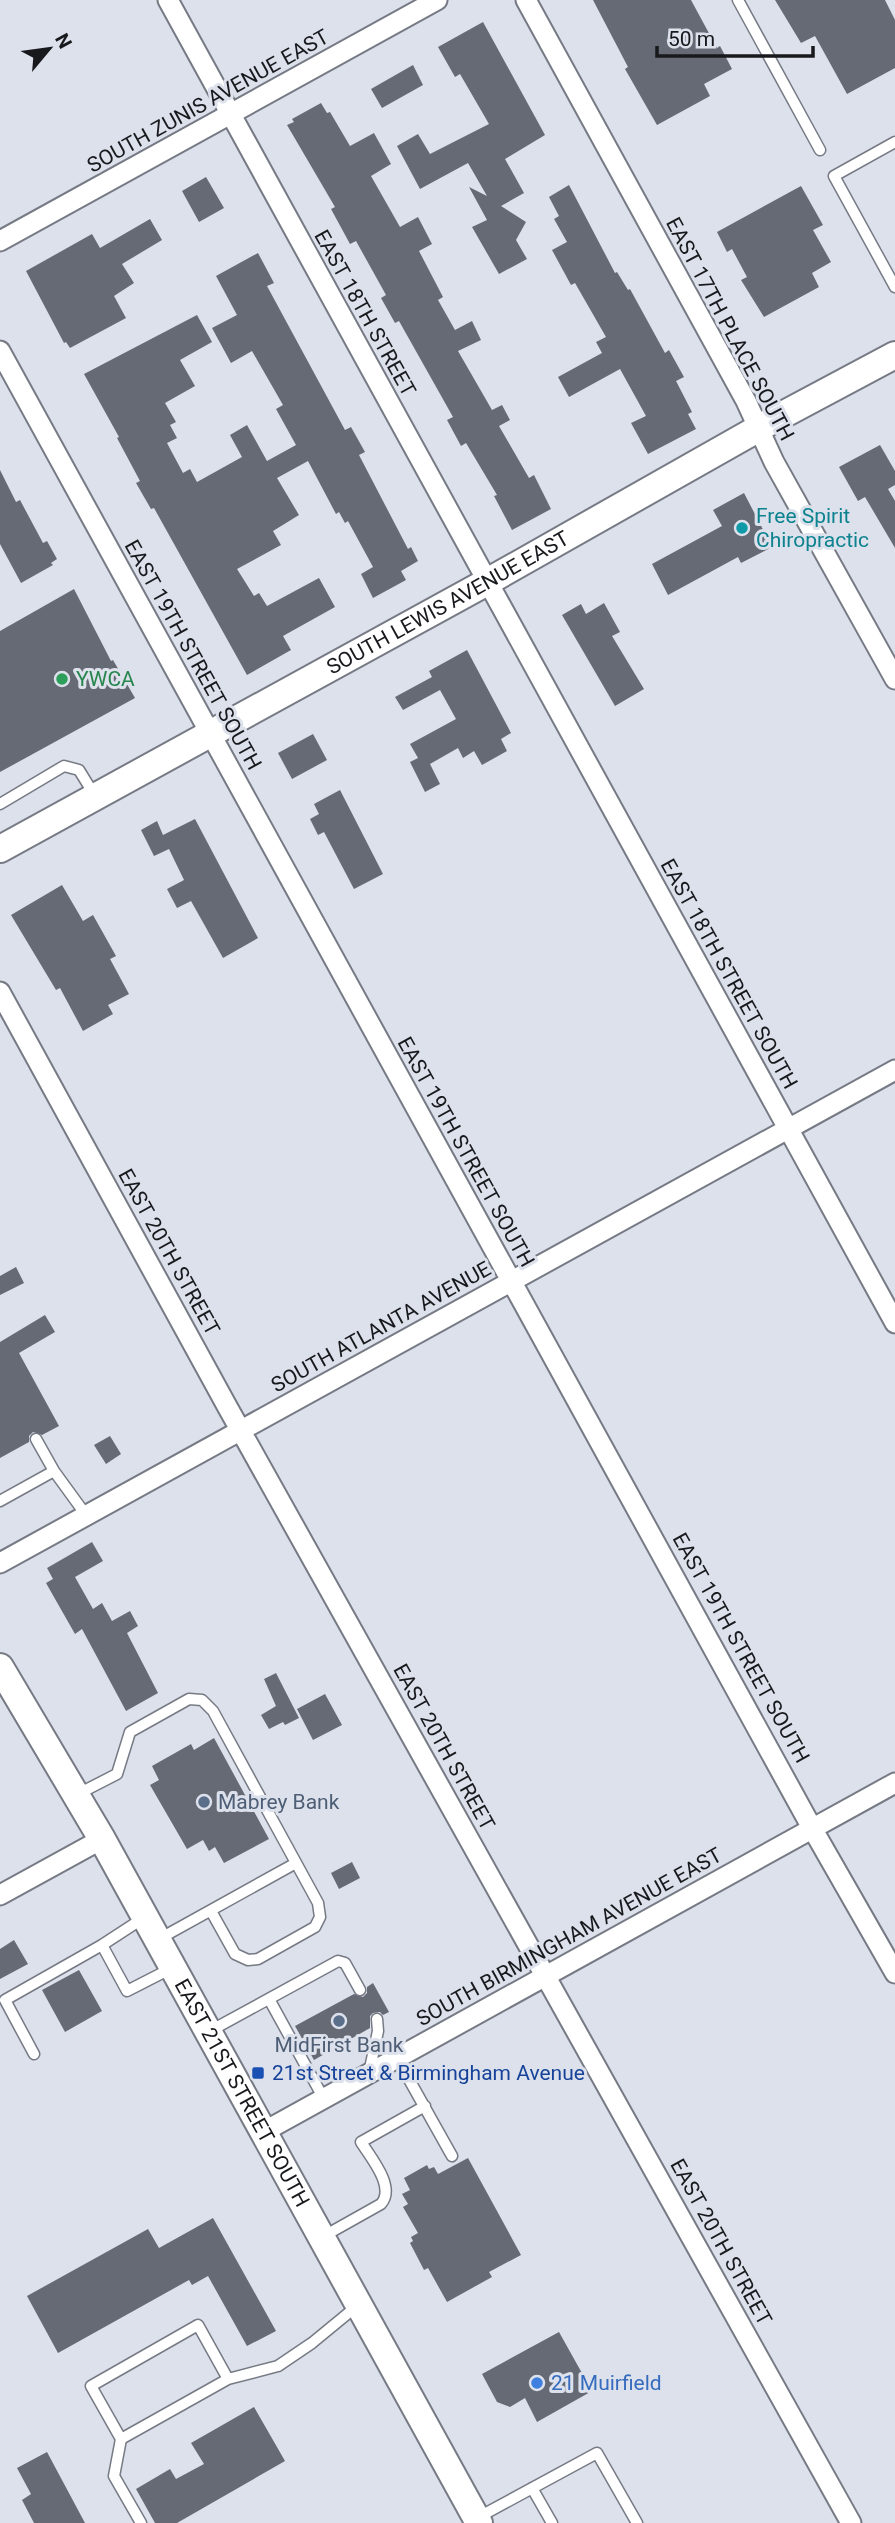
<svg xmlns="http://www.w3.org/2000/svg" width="895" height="2523" viewBox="0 0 895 2523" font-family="Roboto,sans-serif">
	<rect width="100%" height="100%" fill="#dce1ec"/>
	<path fill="#666a74" d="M593 0H691L717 48 720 46 732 69 704 84 710 96 657 125 625 69 628 67Z
		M775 0H885L895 20V68L847 94 815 36 801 43Z
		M483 22 545 135 505 159 524 193 501 206 526 222 516 240 527 259 499 274 472 227 487 220 469 187 487 196 468 163 420 189 397 146 418 134 430 154 489 124 460 74 455 77 438 47Z
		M413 65 423 85 382 108 371 89Z
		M321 103 327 113 330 112 350 146 374 133 391 164 371 176 400 227 418 217 432 244 419 251 443 297 438 300 455 330 472 321 481 340 458 351 492 410 502 405 510 420 499 426 529 478 534 475 551 509 512 530 494 496 497 495 466 443 461 446 447 420 453 417 399 321 395 323 381 298 386 295 356 241 350 244 331 209 335 207 287 125 294 122 292 119Z
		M206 177 224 208 199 222 182 191Z
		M569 185 615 273 617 272 628 290 630 289 665 353 669 350 684 377 676 381 692 412 688 414 696 429 648 454 631 423 646 416 620 369 569 397 558 377 602 353 596 342 606 337 575 283 571 285 552 250 567 242 554 219 559 216 549 197Z
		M801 186 823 225 813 230 831 262 812 273 819 287 764 317 741 280 747 277 732 249 727 252 717 232Z
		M150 219 162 240 122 264 134 283 114 296 126 318 70 348 66 342 64 343 26 271 92 234 100 248Z
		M258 253 274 283 267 286 345 430 351 427 365 452 359 455 408 549 411 547 418 561 401 571 406 580 373 598 361 574 373 567 348 521 345 523 339 512 336 514 308 461 277 478 299 515 273 531 281 545 237 569 254 596 259 593 267 606 319 578 335 607 283 636 291 650 247 675 154 508 151 509 136 483 140 481 117 438 119 437 84 374 197 315 212 342 180 360 195 386 165 403 176 422 170 425 177 438 167 443 183 473 190 469 197 482 242 457 230 435 247 425 267 461 296 445 276 409 283 405 252 351 231 363 212 328 237 315 216 276Z
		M880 445 895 471V485L888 489 895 501V548L865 497 858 501 839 467Z
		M0 470 16 502 20 500 43 543 47 541 57 559 51 563 53 565 21 583 0 544Z
		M744 493 772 547 741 563 738 557 668 595 652 564 722 526 713 510Z
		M74 589 111 661 113 660 135 698 0 772V631Z
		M604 603 620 632 612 636 644 689 615 706 562 615 581 604 586 614Z
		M467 650 511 733 501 739 507 751 482 765 474 751 463 758 458 748 430 764 440 784 425 792 410 762 418 758 410 744 456 719 440 690 403 710 395 697 432 677 429 671Z
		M313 734 327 760 292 779 278 753Z
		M340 790 383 874 354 889 324 832 318 835 310 819 319 814 314 804Z
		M195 819 258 938 223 958 191 901 177 908 167 889 184 880 169 849 154 856 141 830 157 821 163 835Z
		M62 885 83 921 93 915 116 956 110 959 129 994 108 1005 113 1014 83 1031 60 988 56 990 11 915Z
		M16 1267 24 1283 0 1295V1276Z
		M45 1315 55 1332 19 1353 59 1426 42 1435 33 1432 29 1436V1442L0 1458V1342Z
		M110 1436 121 1454 106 1464 94 1445Z
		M92 1542 103 1561 75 1577 93 1609 102 1603 112 1621 130 1611 138 1626 127 1633 158 1693 126 1711 82 1629 75 1634 46 1583 53 1579 47 1568Z
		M276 1673 299 1718 285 1725 283 1722 269 1729 261 1715 276 1706 264 1679Z
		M325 1694 342 1725 313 1740 297 1709Z
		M214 1738 269 1839 224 1863 215 1847 209 1851 203 1840 187 1849 150 1785 159 1780 152 1766 191 1744 194 1750Z
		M352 1862 360 1878 339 1889 331 1873Z
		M14 1940 28 1964 0 1979V1949Z
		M79 1970 102 2011 65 2032 42 1990Z
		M373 1983 389 2012 383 2015 380 2012 373 2013 370 2016V2028L314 2060 295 2026 354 1994 363 1997 367 1993V1987Z
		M468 2158 521 2255 489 2272 492 2277 447 2302 428 2268 424 2270 410 2243 413 2241 411 2237 418 2233 403 2207 408 2204 402 2194 410 2190 404 2178 427 2165 429 2169 434 2167 438 2174Z
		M213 2218 276 2331 247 2346 208 2276 192 2285 189 2280 58 2353 27 2296 148 2229 159 2248Z
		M559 2332 592 2391 537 2422 525 2398 510 2407 497 2402 482 2374Z
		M254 2407 285 2461 177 2523H155L136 2489 170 2469 176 2479 204 2464 191 2443Z
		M47 2452 85 2523H34L22 2500 31 2494 17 2468Z"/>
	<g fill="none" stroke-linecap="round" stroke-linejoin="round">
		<defs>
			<path id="service" d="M738 0 820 150
				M895 142 834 176 895 287
				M0 804 64 766 79 770 95 796
				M36 1439 54 1471 86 1515
				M0 1501 54 1471
				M78 1794 117 1774 130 1732 189 1699 202 1700 213 1711 318 1903 320 1917 315 1927 258 1959 248 1960 235 1954 211 1911
				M159 1939 296 1863
				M102 1945 127 1991 170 1969
				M269 1999 324 2099
				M210 2031 338 1961 345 1963 360 1990
				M34 2054 5 2000 102 1945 145 1917
				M397 2058 452 2156
				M369 2073 378 2031 377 2019
				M324 2236 381 2204C396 2187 371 2158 361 2142L425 2106
				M228 2379 198 2325 91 2386 121 2439 228 2379 278 2366 312 2343 357 2306
				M121 2439 114 2476 141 2523
				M532 2488 552 2523
				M477 2518 597 2453 637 2523"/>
			<path id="minor" d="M168 0 895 1323
				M526 0 746 401 774 462 895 679
				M0 241 437 0
				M0 351 812 1828 895 1973
				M0 992 228 1408 851 2523
				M0 1563 895 1070
				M0 1895 102 1839
				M265 2131 895 1783"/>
			<g id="secondary">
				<path id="s1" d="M0 849 487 582 775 419 895 355"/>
				<path id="s2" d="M0 1667 102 1839 479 2523"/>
			</g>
		</defs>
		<use href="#service" stroke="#767a84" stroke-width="13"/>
		<use href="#minor" stroke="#767a84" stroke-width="23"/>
		<use href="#secondary" stroke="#767a84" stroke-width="30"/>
		<use href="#service" stroke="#fff" stroke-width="10"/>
		<use href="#minor" stroke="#fff" stroke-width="19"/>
		<use href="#secondary" stroke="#fff" stroke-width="26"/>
	</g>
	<circle fill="#0f9aa8" stroke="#dce1ec" stroke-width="2.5" cx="742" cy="528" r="7"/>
	<circle fill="#2e9e5b" stroke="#dce1ec" stroke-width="2.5" cx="62" cy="679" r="7"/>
	<g fill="#5c6f8a" stroke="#dce1ec" stroke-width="2.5">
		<circle cx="204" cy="1802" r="7"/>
		<circle cx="339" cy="2021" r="7"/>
	</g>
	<rect fill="#1a4fb4" stroke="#dce1ec" stroke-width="2.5" x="251" y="2066" width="14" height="14" rx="3.5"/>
	<circle fill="#3f7fe0" stroke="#dce1ec" stroke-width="2.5" cx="537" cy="2383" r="7"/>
	<g text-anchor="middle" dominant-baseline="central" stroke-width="6" stroke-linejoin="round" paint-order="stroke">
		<g font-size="21" fill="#18191d" stroke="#dce1ec">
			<text transform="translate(208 101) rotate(-29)">SOUTH ZUNIS AVENUE EAST</text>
			<text transform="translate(365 313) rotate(61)">EAST 18TH STREET</text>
			<text transform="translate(730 329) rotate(62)">EAST 17TH PLACE SOUTH</text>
			<text stroke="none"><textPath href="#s1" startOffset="511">SOUTH LEWIS AVENUE EAST</textPath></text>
			<text transform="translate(193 655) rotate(61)">EAST 19TH STREET SOUTH</text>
			<text transform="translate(729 974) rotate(61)">EAST 18TH STREET SOUTH</text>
			<text transform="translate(466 1152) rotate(61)">EAST 19TH STREET SOUTH</text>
			<text transform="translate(169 1252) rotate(61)">EAST 20TH STREET</text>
			<text transform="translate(381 1327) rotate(-29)">SOUTH ATLANTA AVENUE</text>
			<text transform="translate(741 1648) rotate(61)">EAST 19TH STREET SOUTH</text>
			<text transform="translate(444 1747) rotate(61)">EAST 20TH STREET</text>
			<text transform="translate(569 1937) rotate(-29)">SOUTH BIRMINGHAM AVENUE EAST</text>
			<text stroke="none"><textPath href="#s2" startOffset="490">EAST 21ST STREET SOUTH</textPath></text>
			<text transform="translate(721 2242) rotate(61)">EAST 20TH STREET</text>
		</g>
		<g font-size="21" fill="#0d838f" stroke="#dce1ec" text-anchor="start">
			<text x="756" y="516">Free Spirit<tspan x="756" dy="24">Chiropractic</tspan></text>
		</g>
		<g font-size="21" fill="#27864d" stroke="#dce1ec" text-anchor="start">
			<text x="76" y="679">YWCA</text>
		</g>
		<g font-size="21" fill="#4e5e75" stroke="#dce1ec" text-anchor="start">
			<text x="218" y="1802">Mabrey Bank</text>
			<text x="339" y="2045" text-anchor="middle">MidFirst Bank</text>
		</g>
		<g font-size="21" fill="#164399" stroke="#dce1ec" text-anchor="start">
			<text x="272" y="2073">21st Street &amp; Birmingham Avenue</text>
		</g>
		<g font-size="21" fill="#366cbe" stroke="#dce1ec" text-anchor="start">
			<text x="551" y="2383">21 Muirfield</text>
		</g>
	</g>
	<g transform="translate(49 49) rotate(61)" stroke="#dce1ec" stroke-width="5" paint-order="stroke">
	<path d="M0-5L12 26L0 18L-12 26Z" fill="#18191d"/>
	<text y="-10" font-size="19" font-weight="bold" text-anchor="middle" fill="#18191d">N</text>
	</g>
	<path d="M657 46v10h156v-10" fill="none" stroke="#18191d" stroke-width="3.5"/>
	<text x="668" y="46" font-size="21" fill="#18191d" stroke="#dce1ec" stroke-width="5" paint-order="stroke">50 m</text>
</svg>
